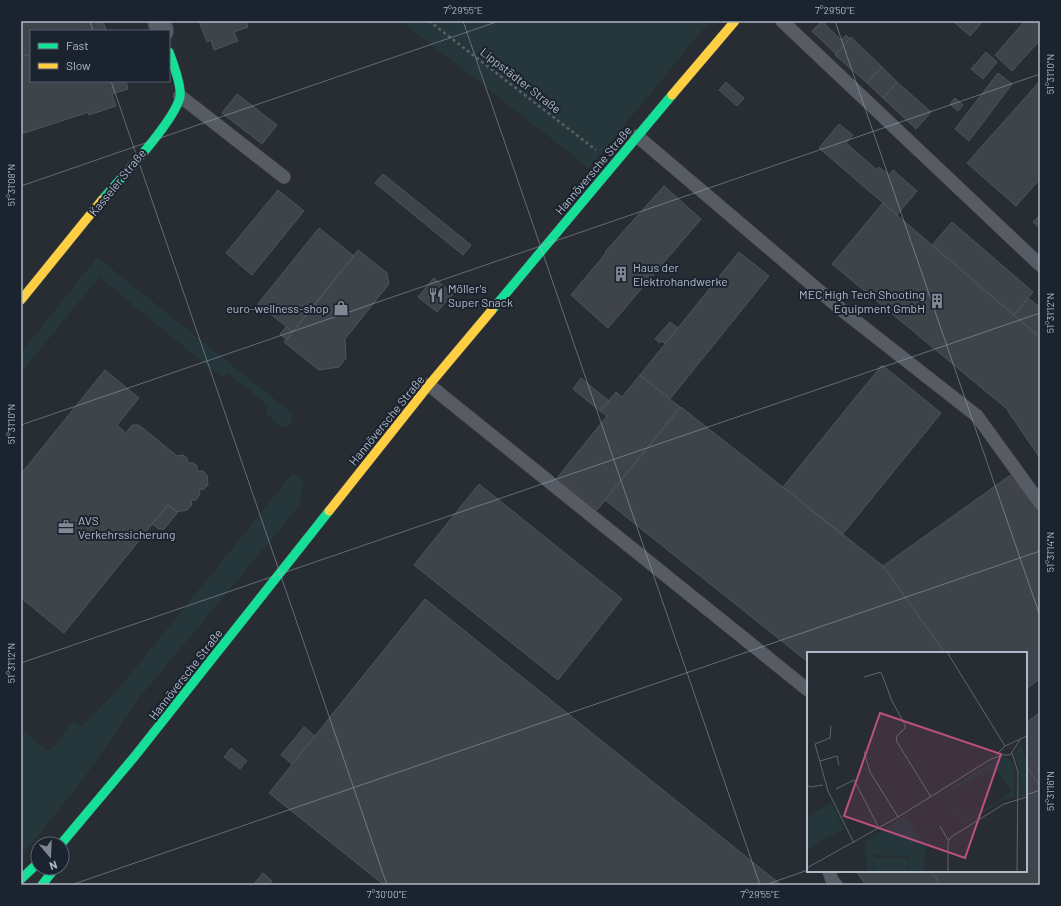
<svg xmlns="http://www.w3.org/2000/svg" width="1061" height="906" viewBox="0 0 1061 906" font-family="Barlow,sans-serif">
	<rect width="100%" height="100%" fill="#282d34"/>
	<path fill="#25373a" d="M401 21H710L589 168Z
		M97 257 292 413V419L289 427H282L266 414 268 405 228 373 222 378 99 277 21 373V353Z
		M293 473 303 483 300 505 139 698 82 781 21 857V730L48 750 54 746 74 721 82 727 121 686Z"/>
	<path fill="#3f444b" stroke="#4f545c" d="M21 21H103L106 30 31 31V54L21 57Z
		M199 21H246L248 27 234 32 238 41 214 50 211 40 207 42Z
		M822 21 841 40 846 35 850 39 836 54 812 31Z
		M957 21H983L970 36 955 23Z
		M1025 21H1040V40L1012 71 995 55Z
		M851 37 882 67 867 83 835 55Z
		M986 52 997 62 983 79 971 69Z
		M31 54V81H126L128 89 112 94 116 106 89 115V112L21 134V57Z
		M882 67 897 82 883 98 867 83Z
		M998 73 1012 84 969 141 955 129Z
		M1040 81V179L1016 206 967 163Z
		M726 82 744 98 737 106 719 90Z
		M897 82 931 112 916 129 883 98Z
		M237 94 277 125 262 144 222 113Z
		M955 98 963 105 958 111 950 104Z
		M839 124 853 135 846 143 877 170 879 167 889 175 893 170 917 191 897 215 819 148Z
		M383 174 471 245 463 255 375 183Z
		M664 186 701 219 608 328 571 295 606 253 605 252Z
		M278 190 304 211 252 275 226 253Z
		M883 203 1040 338V458L1006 408 832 264Z
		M1040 215V228L1033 222Z
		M952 222 1033 292 1014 315 932 245Z
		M319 228 354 256 293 332 258 304Z
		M358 250 387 273 389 284 345 339 346 358 339 367 319 370 284 342Z
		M739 252 769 276 670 399 640 375Z
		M434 278 453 294 437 312 418 297Z
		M1028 298 1037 305H1040V337L1014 315Z
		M670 322 678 328 665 344 662 341 660 343 655 339Z
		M286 327 293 332 287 340 280 334Z
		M882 365 941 413 842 535 783 487Z
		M105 370 139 398 117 425 126 433 132 425H139L177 456 183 455 187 458 188 463H193L197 466V471H203L207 475 208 485 204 489 199 490 200 494 196 500H191L192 505 187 510 176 512 168 505 64 633 21 598V474Z
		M640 375 680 407 597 510 557 478 607 416 600 411 616 392 622 397Z
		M581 378 609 401 600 411 573 389Z
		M681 407 883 566 945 653H808V662L605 500Z
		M1012 474 1040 513V679L1026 689V653H945L883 566Z
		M479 484 622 599 558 680 414 565Z
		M168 505 178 512 164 529H159L152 524Z
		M425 599 770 876 782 885H384L269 793Z
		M1040 712V786L1026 766V723Z
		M304 727 315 736 292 764 281 755Z
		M231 748 247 761 240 769 224 757Z
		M1026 766 1040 786V885H941L931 871H1026Z
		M856 871H931L941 885H866Z
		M263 873 272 881 269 885H253Z"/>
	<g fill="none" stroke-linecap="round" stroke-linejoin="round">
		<defs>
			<path id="lane" d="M782 21 1040 265
				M180 96 284 177
				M637 136 843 311 977 416 1040 503
				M429 385 808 690
				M829 871 832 880 836 885"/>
			<path id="street" d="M159 21 162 31"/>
			<path id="fast" d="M102 200C121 178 174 122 180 97 182 86 173 63 169 52
				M492 310 672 95
				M61 844 135 756 329 511
				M21 879 38 863
				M42 885 55 868"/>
			<path id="slow" d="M672 95 735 21
				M21 300 102 200
				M329 511 429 385 492 310"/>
		</defs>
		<use href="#lane" stroke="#46494f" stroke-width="14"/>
		<use href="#street" stroke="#46494f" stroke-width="24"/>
		<use href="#fast" stroke="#46494f" stroke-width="10"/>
		<use href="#slow" stroke="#46494f" stroke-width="10"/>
		<path stroke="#5a6067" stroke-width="2.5" stroke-dasharray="3 3" stroke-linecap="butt" d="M429 21 596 150"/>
		<use href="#lane" stroke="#575b63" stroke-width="13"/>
		<use href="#street" stroke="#575b63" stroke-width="22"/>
		<use href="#fast" stroke="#16e098" stroke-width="9"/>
		<use href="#slow" stroke="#ffcf43" stroke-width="9"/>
	</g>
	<path fill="none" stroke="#b0b9c7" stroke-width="1" stroke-opacity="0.45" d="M90 21 93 31M463 21 760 885M835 21 1040 616M111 81 387 885M21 186 499 21M21 425 1040 74M21 663 1040 313M1026 795 1040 790M71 885 1040 551M765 885 808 870"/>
	<defs>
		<symbol id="building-bare" viewBox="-9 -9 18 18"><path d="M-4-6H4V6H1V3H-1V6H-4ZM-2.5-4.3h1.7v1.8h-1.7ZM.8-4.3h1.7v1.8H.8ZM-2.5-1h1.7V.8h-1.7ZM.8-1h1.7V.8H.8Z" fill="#808894" stroke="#1b232f" stroke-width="2.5" paint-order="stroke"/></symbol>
		<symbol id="restaurant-bare" viewBox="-9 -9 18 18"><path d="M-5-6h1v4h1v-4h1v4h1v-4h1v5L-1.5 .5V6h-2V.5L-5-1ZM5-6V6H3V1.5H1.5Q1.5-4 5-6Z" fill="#808894" stroke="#1b232f" stroke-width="2.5" paint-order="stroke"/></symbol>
		<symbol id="shop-bare" viewBox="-9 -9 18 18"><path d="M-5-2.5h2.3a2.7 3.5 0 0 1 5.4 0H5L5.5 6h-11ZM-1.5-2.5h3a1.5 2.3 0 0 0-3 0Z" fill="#808894" stroke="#1b232f" stroke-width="2.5" paint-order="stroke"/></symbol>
		<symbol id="office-bare" viewBox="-9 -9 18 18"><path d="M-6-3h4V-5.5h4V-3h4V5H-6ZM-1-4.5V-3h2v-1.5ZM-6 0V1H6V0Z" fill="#808894" stroke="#1b232f" stroke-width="2.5" paint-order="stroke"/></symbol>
	</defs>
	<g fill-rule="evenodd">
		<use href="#building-bare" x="610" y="263" width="22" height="22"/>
		<use href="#restaurant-bare" x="425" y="284" width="22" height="22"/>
		<use href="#building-bare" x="926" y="290" width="22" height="22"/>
		<use href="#shop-bare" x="330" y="297" width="22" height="22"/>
		<use href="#office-bare" x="55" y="516" width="22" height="22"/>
	</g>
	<g text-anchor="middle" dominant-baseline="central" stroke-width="4" stroke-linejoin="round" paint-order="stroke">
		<g font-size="12" fill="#b0b9c7" stroke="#1b232f">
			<text transform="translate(521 80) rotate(38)">Lippstädter Straße</text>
			<text transform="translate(593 170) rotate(-50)">Hannöversche Straße</text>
			<text transform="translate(117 182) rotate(-51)">Kasseler Straße</text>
			<text transform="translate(386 420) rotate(-51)">Hannöversche Straße</text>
			<text transform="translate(185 674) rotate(-52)">Hannöversche Straße</text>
		</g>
		<g font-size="12" fill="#b0b9c7" stroke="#1b232f" text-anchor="start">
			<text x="633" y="267">Haus der<tspan x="633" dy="14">Elektrohandwerke</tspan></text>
			<text x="448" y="288">Möller's<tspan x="448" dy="14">Super Snack</tspan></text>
			<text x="925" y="294" text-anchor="end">MEC High Tech Shooting<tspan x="925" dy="14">Equipment GmbH</tspan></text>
			<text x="329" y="308" text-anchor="end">euro-wellness-shop</text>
			<text x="78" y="520">AVS<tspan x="78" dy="14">Verkehrssicherung</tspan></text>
		</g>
	</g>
	<g transform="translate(807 652)">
		<rect width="220" height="220" fill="#282d34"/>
		<path d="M213 92 220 108V144L213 147V119L207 102ZM192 105 201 106 207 112 208 145 196 148 157 172 141 147 142 146 158 170 204 140 190 118 184 122 182 118 177 120 143 140 144 136ZM25 151 37 177 1 196 0 164ZM98 163 119 196 116 220H102V204L76 205 72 202H66V220H60L58 190ZM67 203 69 206H101V220H67Z" fill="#25373a"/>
		<path fill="none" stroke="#5e656f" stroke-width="1" d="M140 0 198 94M57 25 74 20 85 49 98 73V76L89 85 90 90 124 145M24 74 23 86 8 92 21 139 47 191M57 99 63 120 91 165M205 101 211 120 210 220M189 103 198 94 220 84M13 109 30 104 32 113M0 133 4 135 16 133M29 137 47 128 72 176M133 174 141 188M0 216 91 165 184 107 196 103H203L213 88M141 220V190L144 185 197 152 220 145"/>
		<path fill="#bc5081" fill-opacity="0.15" stroke="#bc5081" stroke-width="2" d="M73 61 194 102 158 206 37 164Z"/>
		<rect width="220" height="220" fill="none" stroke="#b0b9c7" stroke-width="2"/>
	</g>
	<rect width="1061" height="906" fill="none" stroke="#1b232f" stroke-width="44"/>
	<rect x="30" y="30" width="140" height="52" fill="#1b232f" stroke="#575f6c"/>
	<rect x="38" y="43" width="20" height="6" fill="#16e098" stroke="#575f6c"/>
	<text x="66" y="50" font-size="12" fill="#b0b9c7">Fast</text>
	<rect x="38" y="63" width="20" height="6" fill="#ffcf43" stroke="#575f6c"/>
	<text x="66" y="70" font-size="12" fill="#b0b9c7">Slow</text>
	<g transform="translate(50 856) rotate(161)"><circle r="19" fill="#1b232f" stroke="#575f6c"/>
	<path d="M0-3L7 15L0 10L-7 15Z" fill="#808894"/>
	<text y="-6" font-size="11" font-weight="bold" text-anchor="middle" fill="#b0b9c7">N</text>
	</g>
	<rect x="22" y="22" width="1017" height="862" fill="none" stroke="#b0b9c7" stroke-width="1.5"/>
	<g font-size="10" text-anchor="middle" fill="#b0b9c7">
		<text x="463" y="14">7°29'55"E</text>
		<text x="835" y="14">7°29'50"E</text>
		<text transform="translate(1050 74) rotate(-90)" y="4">51°31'10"N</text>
		<text transform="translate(11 185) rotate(-90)" y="4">51°31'08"N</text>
		<text transform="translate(1050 313) rotate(-90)" y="4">51°31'12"N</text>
		<text transform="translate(11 424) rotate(-90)" y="4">51°31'10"N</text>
		<text transform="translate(1050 552) rotate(-90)" y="4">51°31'14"N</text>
		<text transform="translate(11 663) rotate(-90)" y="4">51°31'12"N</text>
		<text transform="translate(1050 791) rotate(-90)" y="4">51°31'16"N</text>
		<text x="387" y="898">7°30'00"E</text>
		<text x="760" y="898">7°29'55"E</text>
	</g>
</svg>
